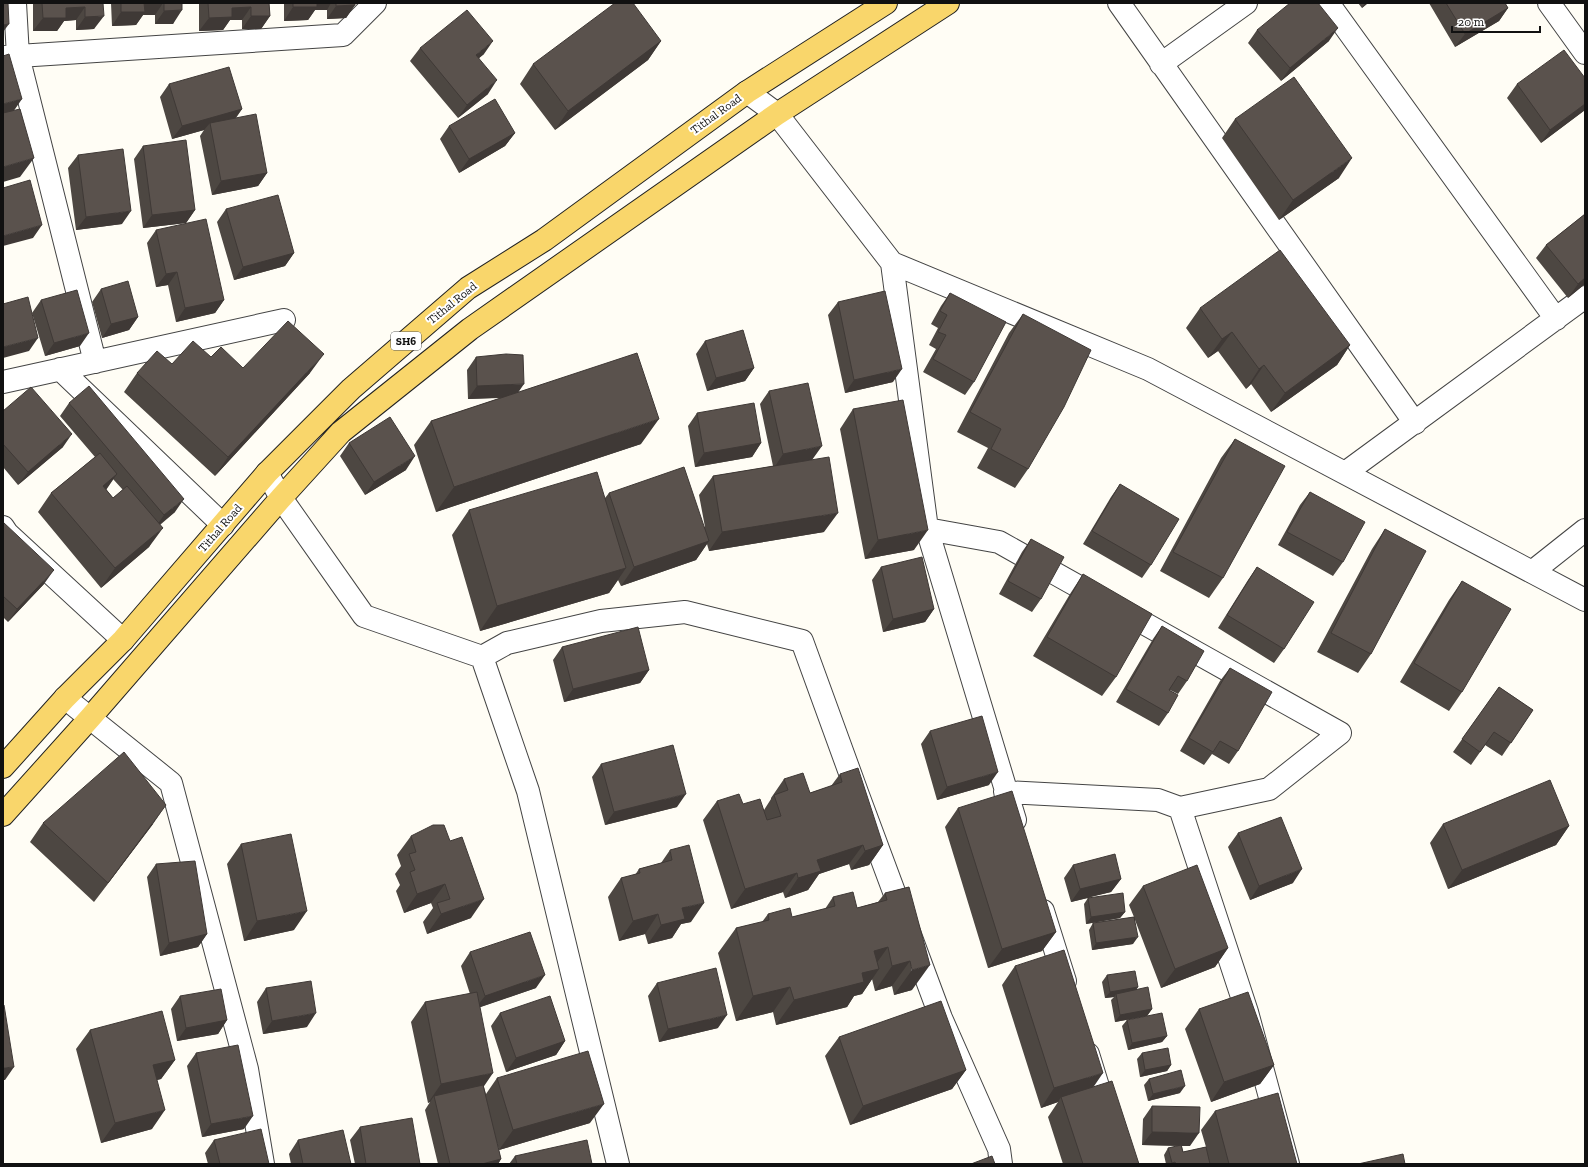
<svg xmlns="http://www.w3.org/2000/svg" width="1588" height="1167" viewBox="0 0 1588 1167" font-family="'Zilla Slab',serif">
	<rect width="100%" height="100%" fill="#fffdf5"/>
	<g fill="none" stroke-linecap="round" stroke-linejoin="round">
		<defs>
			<path id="minor" d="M15 3 18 56 95 362
				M1119 3 1415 423
				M1328 3 1556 319
				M1549 3 1585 53
				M3 57 343 35 375 3
				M1161 64 1246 3
				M747 92 777 114 892 263 1148 369 1585 600
				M892 263 927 529 1015 820
				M60 369 223 525
				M3 382 284 320
				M267 473 281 498 364 616 482 657 528 791 618 1164
				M1345 473 1585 297
				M3 527 7 533 123 640
				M927 529 999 542 1340 733 1269 789 1180 808 1158 800 1005 792
				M1532 572 1585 530
				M482 657 507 643 601 621 685 612 802 641 858 795 941 1018 999 1149 1001 1164
				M65 698 171 783 247 1069 263 1164
				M1180 808 1247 1012 1288 1164
				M1043 911 1065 981
				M1088 1054 1122 1164"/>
			<path id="major" d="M3 767 65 698 123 640 267 473 351 389 468 288 544 240 747 92 886 3
				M3 815 90 718 281 498 341 432 470 329 777 114 948 3"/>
		</defs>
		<use href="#minor" stroke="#444" stroke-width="24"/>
		<use href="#major" stroke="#222" stroke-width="24"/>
		<use href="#minor" stroke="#fff" stroke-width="22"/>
		<use href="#major" stroke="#f9d66b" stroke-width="22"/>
	</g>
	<path fill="#4d4742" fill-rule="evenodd" d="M33 3H103L94 29 76 30V20L64 21 57 31H33Z
		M111 3H182L173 24H155V15H143L136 25 112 26Z
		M199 3H269L270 16 261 29H242V20H230L223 30 199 31Z
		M284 3H355V5L346 18 327 19V10H315L308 20 284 21Z
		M1358 3H1368L1362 8Z
		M1429 3H1505L1508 8 1499 21 1455 47Z
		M1257 30 1329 41 1281 81 1248 43Z
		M661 41 648 60 555 130 520 84 533 64Z
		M420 48 484 54 479 58 488 94 458 118 410 61Z
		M1585 78V110L1541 143 1507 98 1517 84Z
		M169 84 242 109 236 118 267 173 258 186 212 195 200 136 204 130 172 139 160 97Z
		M1235 119 1339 178 1279 220 1222 138Z
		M449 126 515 133 505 146 459 173 440 139Z
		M143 146 195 210 186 223 143 228 134 159Z
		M78 155 122 224 76 230 68 168Z
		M226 209 294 253 285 266 234 280 217 222Z
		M1585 214V284L1568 298 1536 258 1546 245Z
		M156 230 224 300 215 313 176 322 168 285 156 287 147 243Z
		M101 289 138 317 129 330 102 338 92 302Z
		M950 293 974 382 965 395 923 372 936 349 929 345 938 328 931 324 941 306Z
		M41 300 80 346 45 356 32 313Z
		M838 302 893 382 845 393 828 315Z
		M1200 308 1350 345 1337 365 1271 412 1251 384 1246 389 1218 351 1208 358 1186 328Z
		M1023 314 1028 469 1015 488 977 468 988 448 957 432 1009 333Z
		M705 341 754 368 745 381 707 391 696 354Z
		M211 357 243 368 310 373 215 476 124 392 137 373 172 364Z
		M476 357 519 392 641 444 436 512 414 445 431 421 500 398 468 399 467 370Z
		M769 391 812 460 805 461 824 532 709 551 707 544 696 560 621 586 618 580 609 593 480 631 452 535 469 510 605 498 609 493 705 527 699 495 713 476 773 466 760 404Z
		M69 403 175 512 160 525 149 547 101 588 38 512 51 493 95 457 60 416ZM113 479 123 490 113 498 106 489Z
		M853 409 914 550 865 559 840 429Z
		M3 411 63 447 18 485 3 467Z
		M697 413 761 443 752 457 695 467 688 426Z
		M1235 439 1223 578 1209 598 1160 571 1221 458Z
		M349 443 406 470 365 495 340 456Z
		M1120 484 1151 565 1142 578 1083 544 1111 497Z
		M1310 492 1343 562 1333 576 1278 545 1300 505Z
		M3 522 44 584 8 622 3 617Z
		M1385 529 1371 654 1358 673 1317 652 1372 549Z
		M1031 539 1041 599 1032 612 999 594 1022 552Z
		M881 567 934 609 925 622 883 632 872 580Z
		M1257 567 1284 649 1274 663 1218 628 1248 580Z
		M1083 574 1116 677 1102 696 1033 656 1070 594Z
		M1462 581V692L1449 711 1400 682 1449 600Z
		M1162 626 1187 681 1178 694 1170 690 1168 713 1159 726 1116 702 1153 639Z
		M562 647 649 670 640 683 564 702 553 660Z
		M1230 668 1238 751 1229 764 1212 754 1204 765 1180 751 1220 681Z
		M1499 687 1533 710 1502 756 1485 745 1471 765 1453 752Z
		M930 731 989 785 937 800 921 744Z
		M601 764 677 807 605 825 592 777Z
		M840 774 883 845 869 865 851 870 849 864 819 874 808 890 785 898 783 892 731 909 703 820 717 801 743 804 764 810 771 799V798L784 779 810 793 831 786Z
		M958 808 1056 932 1042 951 988 968 945 827Z
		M43 823 153 824 94 902 30 842Z
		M1443 824 1569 826 1556 845 1448 889 1430 843Z
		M1238 833 1293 883 1250 900 1228 847Z
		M411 836 471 918 427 934 423 922 433 908 431 903 404 913 396 891 400 885 395 874 401 866 397 855Z
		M241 844 294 930 244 941 227 864Z
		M670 850 691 922 681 924 672 938 648 944 645 934 619 941 608 897 621 878 635 875 639 869 661 863Z
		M156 864 207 934 198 947 160 956 147 877Z
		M1073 865 1121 879 1111 892 1089 897 1125 912 1120 918 1086 924 1084 904 1088 898 1071 902 1064 878Z
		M1143 886 1228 948 1215 967 1161 988 1135 920 1133 944 1092 950 1089 930 1093 923 1134 917 1129 905Z
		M909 887 912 990 894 995 892 986 875 991 872 979 862 994 854 996 847 1007 776 1025 773 1012 736 1021 718 953 736 928 762 922 768 914 792 917 825 909 833 897 857 908 878 902 885 893Z
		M470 952 536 988 480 1007 484 1087 486 1094 497 1078 590 1123 499 1150 496 1139 501 1159 498 1164H438L425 1110 430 1102 428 1103 411 1022 425 1002 470 994 461 966Z
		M1015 966 1093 1087 1139 1164H1063L1048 1117 1058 1102 1041 1108 1002 985Z
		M1107 975 1138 987 1136 990 1152 1009 1147 1016 1115 1022 1111 1000 1114 997 1105 998 1102 982Z
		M657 983 718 1028 659 1042 648 996Z
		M266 988 307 1027 263 1034 257 1002Z
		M180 996 227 1020 218 1034 177 1041 171 1009Z
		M1199 1009 1274 1065 1260 1084 1211 1102 1185 1029Z
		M500 1013 565 1041 556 1055 506 1072 491 1026Z
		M1127 1020 1167 1036 1162 1042 1128 1050 1122 1026Z
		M90 1030 175 1060 161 1079 157 1080 152 1129 101 1143 76 1049Z
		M839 1037 966 1070 952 1089 850 1125 825 1056Z
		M196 1053 244 1129 202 1137 187 1066Z
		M1142 1053 1171 1065 1167 1071 1140 1077 1137 1059Z
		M1149 1079 1180 1093 1148 1101 1144 1085Z
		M1152 1106 1190 1146H1182L1183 1152 1206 1147 1201 1130 1215 1111 1297 1164H1166L1164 1155 1168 1148 1180 1146 1142 1145 1143 1119Z
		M360 1127 420 1164H355L350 1140Z
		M214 1140 269 1164H208L205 1153Z
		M298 1140 351 1164H291L289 1154Z
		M515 1156 592 1164H509Z"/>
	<path fill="#3f3936" d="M144 3H163L155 15H143L136 25 112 26 121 12Z
		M312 3H331L327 10H315L308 20 284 21 293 7Z
		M1365 3H1368L1362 8Z
		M355 5 346 18 327 19 336 6Z
		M85 7 76 20 64 21 57 31H33L43 18 66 8Z
		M251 7 242 20H230L223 30 199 31 209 18 232 8Z
		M1508 8 1499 21 1455 47 1465 34Z
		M182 10 173 24H155L164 11Z
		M104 16 94 29 76 30 85 17Z
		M251 16H270L261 29H242Z
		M9 24 3 32V25Z
		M1338 28 1329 41 1281 81 1290 68Z
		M493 41 484 54 467 68 476 55Z
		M661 41 648 60 555 130 568 111Z
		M497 80 488 94 458 118 467 105Z
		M22 99 13 112 3 115V104Z
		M1585 104V110L1541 143 1550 130Z
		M242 109 232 122 210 123 204 130 172 139 182 126Z
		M515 133 505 146 459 173 469 159Z
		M34 158 20 177 3 182V167Z
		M1352 158 1339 178 1279 220 1293 200Z
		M267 173 258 186 212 195 221 181Z
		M195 210 186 223 143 228 152 215Z
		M131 211 122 224 76 230 86 217Z
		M42 225 33 238 3 246V236Z
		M294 253 285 266 234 280 243 267Z
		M177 272 168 285 156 287 166 274Z
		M1585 278V284L1568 298 1578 284Z
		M224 300 215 313 176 322 185 308Z
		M138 317 129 330 102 338 111 324Z
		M1232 332 1218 351 1208 358 1222 339Z
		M89 333 80 346 45 356 54 343Z
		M38 338 29 351 3 358V347Z
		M1350 345 1337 365 1271 412 1285 393Z
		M324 354 310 373 215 476 228 457Z
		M1264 365 1251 384 1246 389 1259 369Z
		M754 368 745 381 707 391 716 378Z
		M902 369 893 382 845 393 854 380Z
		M524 384 515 397 468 399 477 386Z
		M659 419 641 444 436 512 454 487Z
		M72 434 63 447 18 485 28 472Z
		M761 443 752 457 695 467 704 453Z
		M822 446 812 460 774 468 783 454Z
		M415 456 406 470 365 495 374 482Z
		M117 474 104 493 103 486Z
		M184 499 175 512 155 528 164 515Z
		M838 513 824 532 709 551 722 532Z
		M163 528 149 547 101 588 115 568Z
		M928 530 914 550 865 559 878 540Z
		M709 541 696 560 621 586 634 567Z
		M626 568 609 593 480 631 497 606Z
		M54 570 44 584 8 622 17 609Z
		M934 609 925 622 883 632 893 619Z
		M649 670 640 683 564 702 573 689Z
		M998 772 989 785 937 800 947 787Z
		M686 794 677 807 605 825 614 812Z
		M166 805 153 824 94 902 108 883Z
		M1569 826 1556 845 1448 889 1462 870Z
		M863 845 849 864 819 874 808 890 785 898 798 878 817 860Z
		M883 845 869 865 851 870 865 851Z
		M1302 869 1293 883 1250 900 1259 886Z
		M797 873 783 892 731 909 745 889Z
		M1121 879 1111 892 1071 902 1080 889Z
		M445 884 431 903 404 913 417 894Z
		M484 899 471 918 427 934 441 914Z
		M704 903 691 922 681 924 672 938 648 944 661 925 682 908Z
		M307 911 294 930 244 941 257 921Z
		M1125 912 1120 918 1086 924 1091 917Z
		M658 914 645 934 619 941 633 921Z
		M1056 932 1042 951 988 968 1002 949Z
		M207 934 198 947 160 956 169 943Z
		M1138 937 1133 944 1092 950 1096 943Z
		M888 947 871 971 879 969 862 994 854 996 847 1007 776 1025 794 1000 874 951Z
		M1228 948 1215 967 1161 988 1175 969Z
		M910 961 892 986 875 991 892 966Z
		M930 965 912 990 894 995 912 970Z
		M545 975 536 988 475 1009 485 996Z
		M790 987 773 1012 736 1021 753 996Z
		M1138 987 1133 993 1116 994 1114 997 1105 998 1110 992Z
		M1152 1009 1147 1016 1115 1022 1120 1015Z
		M316 1013 307 1027 263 1034 272 1021Z
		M727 1015 718 1028 659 1042 668 1029Z
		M227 1020 218 1034 177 1041 186 1028Z
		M1167 1036 1162 1042 1128 1050 1132 1043Z
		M565 1041 556 1055 506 1072 516 1058Z
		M175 1060 161 1079 139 1084 153 1065Z
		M1171 1065 1167 1071 1140 1077 1145 1070Z
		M1274 1065 1260 1084 1211 1102 1224 1082Z
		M14 1067 5 1080H3V1068Z
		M966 1070 952 1089 850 1125 863 1106Z
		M493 1073 480 1092 434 1096 430 1102 428 1103 441 1084Z
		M1103 1073 1090 1092 1061 1097 1058 1102 1041 1108 1054 1088Z
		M1185 1086 1180 1093 1148 1101 1153 1094Z
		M604 1104 590 1123 499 1150 513 1130Z
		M165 1110 152 1129 101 1143 115 1123Z
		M253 1116 244 1129 202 1137 211 1124Z
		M1152 1132 1199 1133 1190 1146 1142 1145Z
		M501 1159 498 1164H482Z"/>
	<path fill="#5a524d" stroke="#3f3936" d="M3 3H8L9 24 3 25Z
		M42 3H103L104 16 85 17V7L66 8V18H43Z
		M121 3H144L145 12H121Z
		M164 3H182V10L164 11Z
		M208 3H269L270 16H251V7L232 8V17L209 18Z
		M293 3H317V7H293Z
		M336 3H355V5L336 6Z
		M615 3H633L661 41 568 111 533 64Z
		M1290 3H1318L1338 28 1290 68 1257 30Z
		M1446 3H1505L1508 8 1465 34Z
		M467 10 493 41 476 55 497 80 467 105 420 48Z
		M1564 50 1585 78V104L1550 130 1517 84Z
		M9 54 22 99 3 104V56Z
		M229 67 242 109 182 126 169 84Z
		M1294 77 1352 158 1293 200 1235 119Z
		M495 99 515 133 469 159 449 126Z
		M20 109 34 158 3 167V113Z
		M256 114 267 173 221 181 210 123Z
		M186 140 195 210 152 215 143 146Z
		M123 149 131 211 86 217 78 155Z
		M30 180 42 225 3 236V188Z
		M278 195 294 253 243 267 226 209Z
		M1585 214V278L1578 284 1546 245Z
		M206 219 224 300 185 308 177 272 166 274 156 230Z
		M1280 250 1350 345 1285 393 1264 365 1259 369 1232 332 1222 339 1200 308Z
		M128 281 138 317 111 324 101 289Z
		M77 290 89 333 54 343 41 300Z
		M885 291 902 369 854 380 838 302Z
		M950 293 1006 322 974 382 933 359 946 335 938 332 947 315 940 311Z
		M28 297 38 338 3 347V304Z
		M1023 314 1091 350 1064 407 1028 469 991 449 1001 429 970 412Z
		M288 321 324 354 228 457 137 373 157 351 172 364 193 341 211 357 221 347 243 368Z
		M743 330 754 368 716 378 705 341Z
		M637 353 659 419 454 487 431 421Z
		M506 354 523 355 524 384 477 386 476 357Z
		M808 383 822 446 783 454 769 391Z
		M89 386 184 499 164 515 69 403Z
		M31 387 72 434 28 472 3 444V411Z
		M903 400 928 530 878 540 853 409Z
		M754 403 761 443 704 453 697 413Z
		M390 417 415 456 374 482 349 443Z
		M1235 439 1285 466 1223 578 1173 552Z
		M100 453 117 474 103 486 113 498 127 486 163 528 115 568 51 493Z
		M829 457 838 513 722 532 713 476Z
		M684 467 709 541 634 567 609 493Z
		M597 472 626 568 497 606 469 510Z
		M1120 484 1179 519 1151 565 1092 531Z
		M1310 492 1365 522 1343 562 1287 532Z
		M3 522 54 570 17 609 3 596Z
		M1385 529 1426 551 1371 654 1331 633Z
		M1031 539 1064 557 1041 599 1008 581Z
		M922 557 934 609 893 619 881 567Z
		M1257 567 1314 602 1284 649 1227 615Z
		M1083 574 1152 614 1116 677 1047 637Z
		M1462 581 1511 609 1462 692 1414 663Z
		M1162 626 1204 651 1187 681 1178 676 1169 690 1178 695 1168 713 1126 689Z
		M638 627 649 670 573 689 562 647Z
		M1230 668 1272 692 1238 751 1220 741 1213 752 1189 738Z
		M1499 687 1533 710 1511 743 1494 732 1480 752 1462 739Z
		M982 716 998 772 947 787 930 731Z
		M673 745 686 794 614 812 601 764Z
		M124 752 166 805 108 883 43 823Z
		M858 768 883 845 865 851 863 845 817 860 821 871 798 878 797 873 745 889 717 801 739 794 743 804 760 799 767 820 781 816 774 795 788 790 784 779 803 773 810 793 842 782 840 774Z
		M1550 780 1569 826 1462 870 1443 824Z
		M1012 791 1056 932 1002 949 958 808Z
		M1281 817 1302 869 1259 886 1238 833Z
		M433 825H444L450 841 462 837 484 899 441 914 437 903 450 899 445 884 417 894 410 872 415 870 409 854 416 852 411 836Z
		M291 834 307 911 257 921 241 844Z
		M689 845 704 903 682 908 685 919 661 925 658 914 633 921 621 878 640 873 639 869 672 860 670 850Z
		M1115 854 1121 879 1080 889 1073 865Z
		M195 861 207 934 169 943 156 864Z
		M1197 865 1228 948 1175 969 1143 886Z
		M909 887 930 965 912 970 910 961 892 966 888 947 874 951 879 969 862 973 864 982 794 1000 790 987 753 996 736 928 769 920 768 914 790 908 792 917 835 906 833 897 853 892 857 908 887 900 885 893Z
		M1123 893 1125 912 1091 917 1088 898Z
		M1134 917 1138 937 1096 943 1093 923Z
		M530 932 545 975 485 996 470 952Z
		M1064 950 1103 1073 1054 1088 1015 966Z
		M716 968 727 1015 668 1029 657 983Z
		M1135 971 1138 987 1110 992 1107 975Z
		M311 981 316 1013 272 1021 266 988Z
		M1148 987 1152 1009 1120 1015 1116 994Z
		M221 989 227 1020 186 1028 180 996Z
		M477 992 493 1073 441 1084 425 1002Z
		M1248 992 1274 1065 1224 1082 1199 1009Z
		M550 996 565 1041 516 1058 500 1013Z
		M941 1001 966 1070 863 1106 839 1037Z
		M3 1005H4L14 1067 3 1068Z
		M162 1011 175 1060 153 1065 165 1110 115 1123 90 1030Z
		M1162 1013 1167 1036 1132 1043 1127 1020Z
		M238 1045 253 1116 211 1124 196 1053Z
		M1168 1048 1171 1065 1145 1070 1142 1053Z
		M588 1051 604 1104 513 1130 497 1078Z
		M1181 1070 1185 1086 1153 1094 1149 1079Z
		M1112 1081 1139 1164H1083L1061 1097Z
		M483 1085 501 1159 482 1164H450L434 1096Z
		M1278 1093 1297 1164H1229L1215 1111Z
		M1152 1106 1200 1107 1199 1133 1152 1132Z
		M412 1118 420 1164H366L360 1127Z
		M261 1129 269 1164H220L214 1140Z
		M343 1130 351 1164H303L298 1140Z
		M587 1140 592 1164H517L515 1156Z
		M1181 1145 1183 1152 1206 1147 1210 1164H1176L1175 1162 1172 1163 1168 1148Z
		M1403 1154 1405 1164H1358Z
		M992 1156 995 1164H971Z"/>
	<g text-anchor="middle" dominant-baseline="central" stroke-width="4" stroke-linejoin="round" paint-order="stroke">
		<rect fill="#fff" stroke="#585858" stroke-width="1" x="391" y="332" width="30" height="18" rx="3"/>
		<g font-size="11" font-weight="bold" fill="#111">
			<text x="406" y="341">SH6</text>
		</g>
		<g font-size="12" fill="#111" stroke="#fff">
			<text transform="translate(716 114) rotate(-36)">Tithal Road</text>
			<text transform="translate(452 303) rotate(-39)">Tithal Road</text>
			<text transform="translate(220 528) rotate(-49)">Tithal Road</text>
		</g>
	</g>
	<rect width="1588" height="1167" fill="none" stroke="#111111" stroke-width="8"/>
	<path d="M1452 26v6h88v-6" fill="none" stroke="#111111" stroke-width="2"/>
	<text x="1458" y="26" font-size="12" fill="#111111" stroke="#ffffff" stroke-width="3" paint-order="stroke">20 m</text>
</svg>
